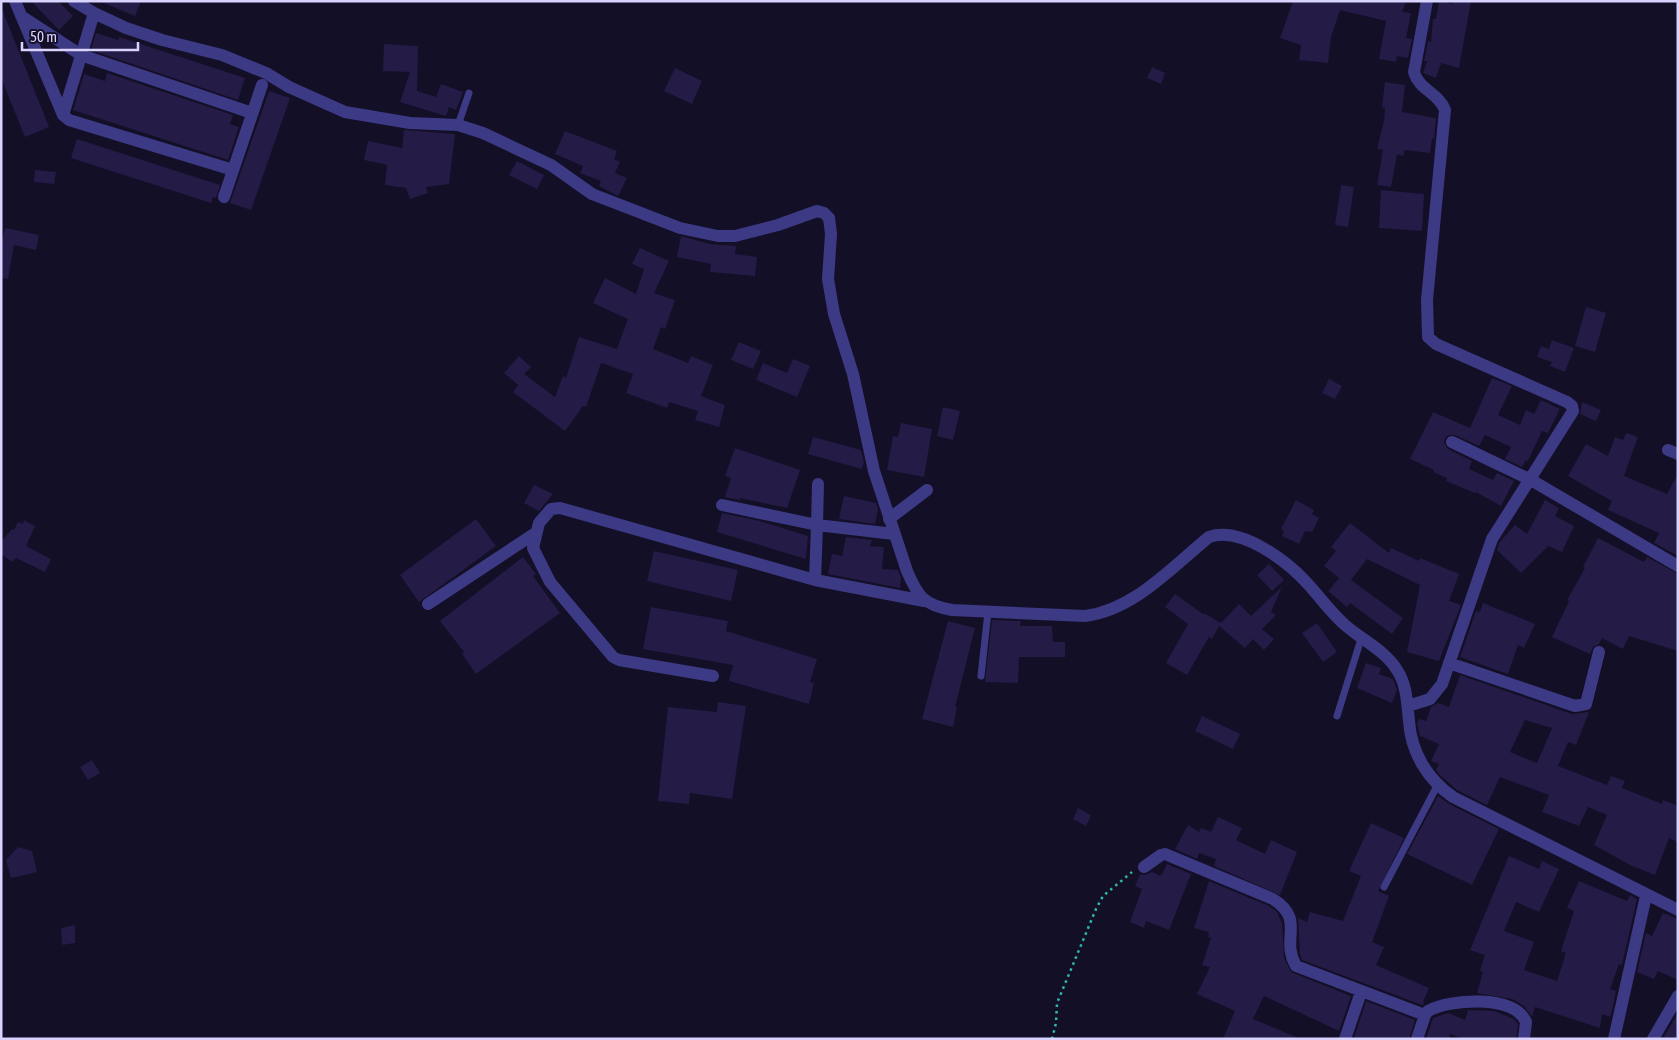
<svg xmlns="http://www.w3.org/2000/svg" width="1679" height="1040" viewBox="0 0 1679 1040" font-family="'Asap Condensed',sans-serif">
	<rect width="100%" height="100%" fill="#130f26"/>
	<path fill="#241b47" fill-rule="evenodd" d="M31 1H58L73 16 59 30Z
		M99 1H141L135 16Z
		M1293 1H1406L1402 12 1411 13 1406 38 1412 39 1408 58 1397 56 1396 62 1379 59 1386 21 1340 10 1331 37 1328 63 1299 60 1301 45 1280 38Z
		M1439 1 1452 4 1454 1H1471L1459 68 1441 63 1436 78 1423 73 1427 61H1424L1428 41 1431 42 1433 19H1436Z
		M2 9 49 127 25 137 1 78Z
		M96 33 118 40 119 37 245 78 238 100 91 50Z
		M384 44 418 46 417 91 436 97 441 84 463 92 456 110 449 107 446 116 400 102 410 72 383 71Z
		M1152 67 1165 73 1161 84 1147 78Z
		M675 68 702 81 692 104 664 91Z
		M107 73 233 115 230 124 239 127 228 160 73 110 84 74 105 81Z
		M1385 82 1405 85 1402 112 1436 118 1434 139 1432 138 1430 153 1405 150 1403 156 1397 154 1391 187 1377 185 1383 150 1377 149 1384 121 1385 108 1382 107Z
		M269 91 290 98 251 210 230 203Z
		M404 130 455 134 449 184 426 187 428 193 410 199 406 188 385 185 387 165 364 160 368 141 402 148Z
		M565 131 617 151 614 159 620 162 615 173 627 178 618 196 599 186 601 181 580 173 583 166 555 154Z
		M77 139 220 185 216 198 213 197 211 203 71 158Z
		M517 161 544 175 537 189 509 175Z
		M35 170 56 172 54 184 34 182Z
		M1341 185 1354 187 1348 227 1335 225Z
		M1381 190 1424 194 1422 231 1379 228Z
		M5 228 39 235 36 250 14 245 8 279 1 278V245Z
		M681 236 710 244 736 246 735 254 757 257 755 276 710 272 711 264 677 257Z
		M640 248 669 261 654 293 675 300 665 329 661 327 653 349 688 363 691 356 713 365 701 396 725 405 719 427 695 420 698 411 669 402 667 408 626 393 633 374 601 363 586 407 583 406 565 431 513 392 518 385 504 373 519 356 531 367 524 374 555 397 563 376 566 378 579 337 617 349 628 319 593 303 605 278 636 294 644 269 632 264Z
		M1586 307 1606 313 1595 352 1575 346Z
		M1552 340 1574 348 1565 372 1550 366 1552 362 1537 357 1541 346 1549 349Z
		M739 342 761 351 753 369 731 360Z
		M793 359 810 366 797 397 756 380 763 363 787 373Z
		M1492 378 1512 386 1498 415 1520 425 1526 410 1534 414 1541 400 1560 409 1548 433 1542 431 1528 461 1526 460 1522 467 1505 459 1511 447 1485 435 1479 446 1455 435H1448L1445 438 1444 443 1448 449 1472 461 1469 469 1493 480 1497 473 1514 481 1501 506 1476 492 1475 493 1446 481 1447 478 1433 472 1434 470 1410 459 1433 412 1470 428Z
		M1329 379 1342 386 1335 399 1322 393Z
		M1582 402 1601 410 1596 421 1580 414Z
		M943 407 960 411 953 440 937 436Z
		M901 423 932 429 924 477 887 470 893 436 898 437Z
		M1626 433 1638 437 1624 476 1667 494 1678 474V556L1654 543 1659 533 1608 510 1612 501 1568 476 1586 444 1608 456 1615 437 1623 440Z
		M813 437 861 450 864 462 862 469 808 454Z
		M735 448 800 470 787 508 740 498V500L725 497 731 478 725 476Z
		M534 485 553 494 539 511 524 503Z
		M844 496 876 503 878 509 875 524 839 519Z
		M1296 500 1314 510 1312 514 1319 518 1312 532 1305 531 1299 544 1282 536 1284 531 1281 529Z
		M1545 500 1559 508 1555 516 1574 526 1562 552 1548 546 1521 573 1497 550 1499 543 1515 525 1527 534Z
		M722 513 760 521 808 536 806 559 717 532Z
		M476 519 496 546 419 602 400 575Z
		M24 520 35 526 26 546 51 559 45 572 16 558 12 562 1 554V542L12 529 14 530 18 522 23 524Z
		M1350 523 1389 553 1391 548 1419 561 1420 558 1459 574 1449 601 1461 605 1439 661 1407 652 1420 585 1367 559 1351 580 1403 618 1392 634 1350 603 1347 607 1328 591 1339 578 1324 566 1336 551 1331 547Z
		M846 537 872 540 870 546 884 547 882 569 898 570 901 577 900 588 828 574 832 554 842 556Z
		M1598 538 1644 562 1647 557 1678 574V651L1629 636 1623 649 1602 638 1599 644 1593 647 1590 654 1552 637 1569 601 1567 600 1585 568 1583 567Z
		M654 551 738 570 731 601 647 581Z
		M523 557 536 574 533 576 560 613 476 674 462 654 464 652 440 621Z
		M1269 564 1284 580 1272 591 1257 575Z
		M1282 587 1271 612 1276 615 1262 629 1274 639 1264 650 1253 639 1245 648 1219 626 1212 639 1209 637 1187 675 1166 663 1188 624 1165 607 1175 594 1203 614 1204 613 1221 623 1239 604 1251 616Z
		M1483 603 1535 624 1524 648 1518 645 1508 674 1460 657 1476 611 1480 612Z
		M651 607 728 621 726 631 817 659 810 682 814 683 809 704 729 681 733 665 643 649Z
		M992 620 1021 621 1020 626H1052L1053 642H1065V657H1019L1018 683 985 682Z
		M948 621 975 628 955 707H957L953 727 922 719Z
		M1317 623 1337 652 1323 662 1302 633Z
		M1366 663 1381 668 1379 674 1393 679 1397 690 1392 703 1357 688Z
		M1460 675 1572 714 1589 712 1576 745 1568 742 1558 766 1607 785 1611 776 1625 781 1622 788 1662 804 1663 800 1678 806V842L1669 838 1655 875 1630 865 1594 845 1607 815 1588 807 1579 826 1542 812 1549 795 1500 777 1487 805 1457 790 1441 776 1436 770 1439 764 1431 761 1439 744 1420 736 1417 723 1419 719 1426 721 1431 707 1438 703 1449 707ZM1525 720 1552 728 1537 763 1510 752Z
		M718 702 746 706 732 799 690 793 689 804 658 801 668 707 717 712Z
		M1202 716 1240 734 1233 749 1195 731Z
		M92 760 100 773 88 780 80 767Z
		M1438 796 1449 804 1499 829 1472 885 1407 854Z
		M1078 808 1091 815 1086 826 1073 819Z
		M1218 817 1242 828 1236 840 1265 854 1271 840 1297 852 1280 895 1214 866 1216 859 1199 853 1197 859 1175 849 1188 825 1199 832 1201 828 1211 832Z
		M1371 823 1404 838 1378 891 1389 896 1372 942 1384 947 1376 965 1429 988 1423 1002 1425 1003 1422 1005 1302 960 1300 954 1298 918 1307 922 1310 912 1343 921 1361 876 1349 871Z
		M18 847 32 851 37 872 11 878 6 860Z
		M1509 856 1539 869 1542 861 1559 869 1539 912 1516 902 1504 931 1534 942 1524 970 1557 981 1566 953 1561 951 1574 911 1567 908 1579 881 1627 901 1630 895 1637 899 1622 965 1619 964 1610 989 1616 991 1612 1011 1610 1017 1602 1014 1600 1028 1535 1007 1532 1017 1524 1006 1512 999 1477 993 1483 972 1480 971 1485 955 1470 950Z
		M1167 864 1191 874 1169 930 1146 921 1144 928 1130 922 1142 889 1135 886 1140 874 1145 875 1152 872 1161 876Z
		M1209 881 1269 906 1277 912 1282 923 1284 957 1291 972 1351 996 1339 1031 1264 996 1253 1019 1301 1039H1223L1235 1011 1197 994 1210 967 1202 965 1211 938 1208 937 1209 932 1194 928Z
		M1663 913 1678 919V980L1658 971 1654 979 1637 972 1646 933 1652 936Z
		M75 925V943L62 945 61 928Z
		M1366 1001 1415 1020 1409 1039 1354 1038Z
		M1468 1010 1494 1011 1514 1019 1518 1024 1516 1039H1464L1450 1034 1449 1039H1426L1433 1018 1448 1013 1465 1020Z
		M1678 1013V1039H1663L1665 1035Z"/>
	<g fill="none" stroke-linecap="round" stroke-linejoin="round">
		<path stroke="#2fb8b0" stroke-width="2.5" stroke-dasharray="2.5 4" stroke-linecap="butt" d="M1052 1039 1056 1023 1057 1003 1096 909 1103 896 1132 872"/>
		<path stroke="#3d3a85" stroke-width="7" d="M458 125 469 93
			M981 676 988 612
			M1337 716 1361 639
			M1384 887 1437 786"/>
		<path stroke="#3d3a85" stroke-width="12" d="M15 1 63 115 69 120 233 170
			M74 1 94 13 126 28 162 40 222 55 266 73 289 87 345 112 410 123 458 125 483 133 551 165 592 194 680 228 718 236H735L778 225 817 211 824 213 829 218 831 234 828 279 834 314 853 374 874 471 907 571C918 597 924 605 952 610L1085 616C1134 610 1172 567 1209 537 1241 526 1287 561 1307 583 1320 597 1331 613 1345 625 1362 640 1386 651 1397 670 1407 685 1407 703 1409 721 1411 752 1427 779 1453 797L1678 910
			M21 16 81 55 252 113
			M63 115 94 13
			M224 197 262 85
			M1452 442 1531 480 1678 566
			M1668 450 1678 454
			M818 484 817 525 894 534
			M889 519 927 490
			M815 580 924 601
			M428 604 534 534
			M1449 663 1575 706 1586 704 1599 652
			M713 676 619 660 613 657 550 582 533 548 539 523 551 509 560 508 815 580 817 525 722 505
			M1408 706 1430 699 1442 684 1492 539 1573 411 1572 406 1567 402 1436 344 1428 337 1427 300 1445 110C1439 93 1419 90 1414 72L1427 1
			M1144 867 1161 855 1165 854 1273 899C1306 920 1280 938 1296 966L1425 1015
			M1345 1039 1361 992
			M1417 1039 1425 1015 1428 1011C1450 999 1515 994 1526 1022L1524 1039
			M1614 1039 1646 896
			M1653 1039 1678 996"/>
	</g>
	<rect width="1679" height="1040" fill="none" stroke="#d9d4ff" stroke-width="5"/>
	<path d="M22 42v8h116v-8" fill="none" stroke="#d9d4ff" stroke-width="2.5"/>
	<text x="30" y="42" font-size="15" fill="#d9d4ff" stroke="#130f26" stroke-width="4" paint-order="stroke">50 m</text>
</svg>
